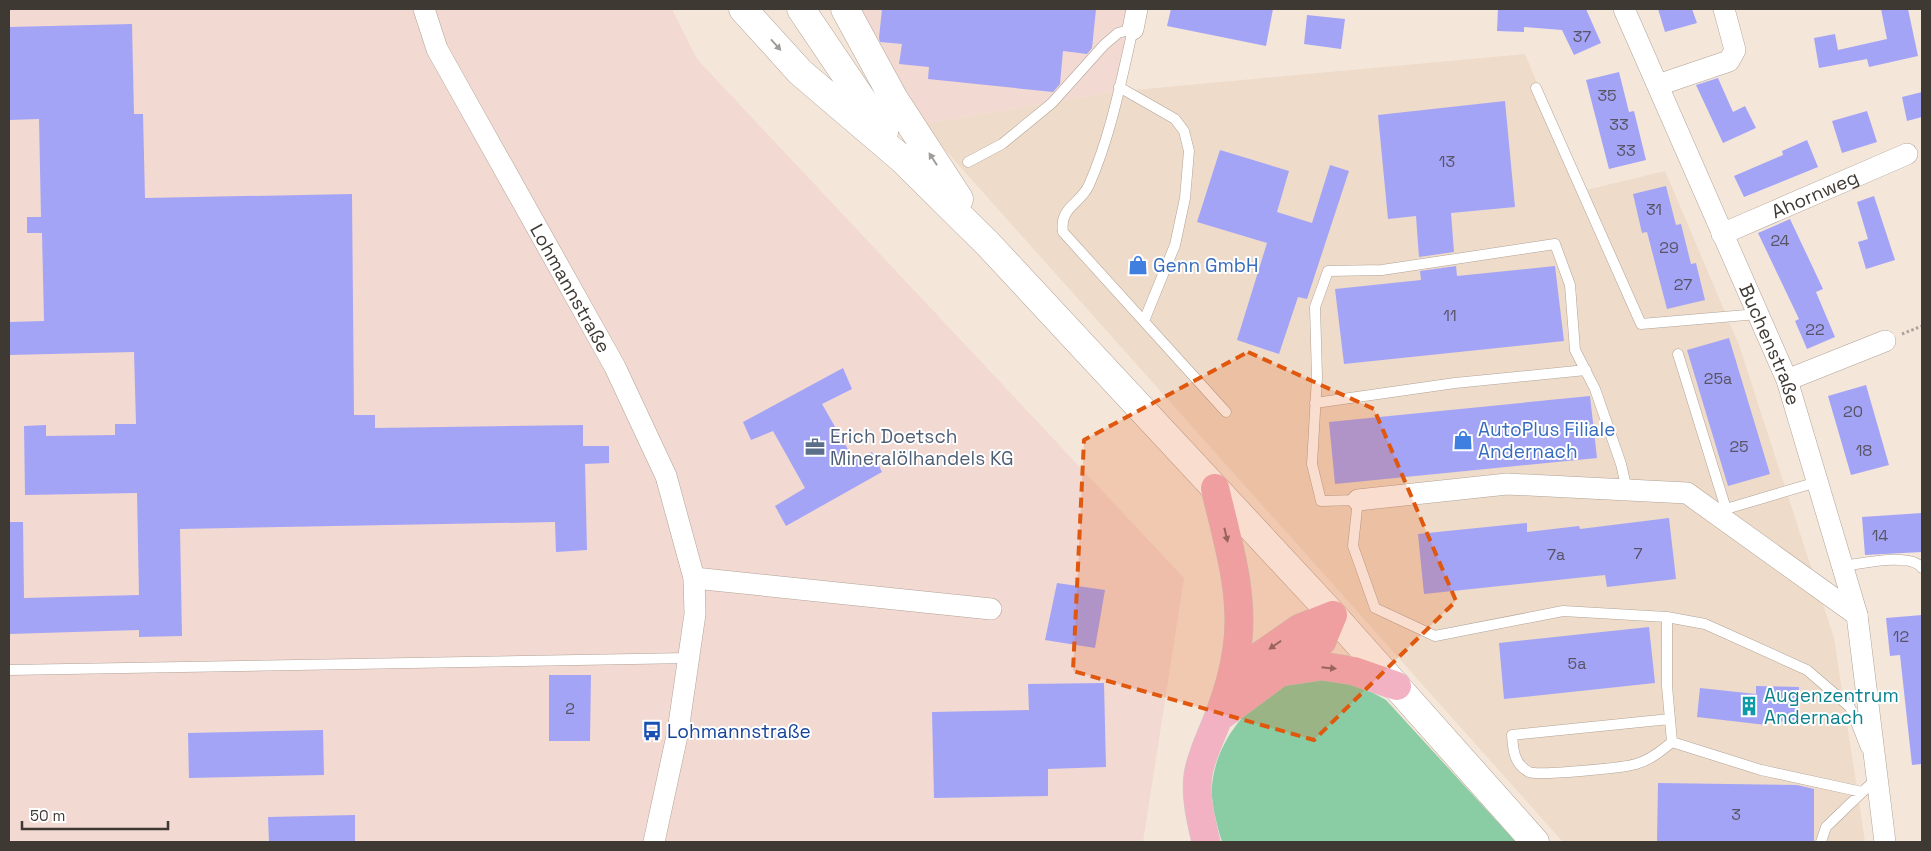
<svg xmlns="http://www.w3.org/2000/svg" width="1931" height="851" viewBox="0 0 1931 851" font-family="'Space Grotesk',sans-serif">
	<rect width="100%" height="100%" fill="#f5e6da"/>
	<path fill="#eedbc9" d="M1525 54 1582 191 1665 171 1739 345 1834 638 1865 842H1563L922 124 1113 92Z"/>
	<path fill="#f2d9d1" d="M9 9H672L697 59 1184 578 1143 842H9Z
		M859 9H1132L1113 92 922 124Z"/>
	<path fill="#8acca3" d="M1326 677 1353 682 1386 700 1516 842H1222C1218 828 1213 812 1212 797 1209 748 1251 692 1300 680 1308 678 1317 678 1326 677Z"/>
	<path fill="#a4a4f7" d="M882 9H1096L1092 48 1087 54 1063 51 1060 84 1053 92 928 79 929 67 899 64 902 44 880 42 879 38Z
		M1171 9H1273L1266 46 1167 26Z
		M1498 9H1586L1601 43 1574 55 1562 30 1524 27V32L1497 31Z
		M1658 9H1692L1697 23 1665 32Z
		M1881 9H1908L1918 56 1869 67 1867 59 1819 68 1814 38 1835 34 1838 50 1887 39Z
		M1307 15 1345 19 1341 49 1304 44Z
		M132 24 134 114H143L145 198 352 194 354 415H375V428L583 425V446H609V463L585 464 587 550 556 552 555 522 180 529 182 636 139 637V630L9 634V522H23L24 598 139 595 137 493 25 495 24 426 46 425V436L115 435V424H136L134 352 9 355V322L44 321 42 233H27V217H41L39 119 9 120V27Z
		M1619 72 1629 112 1634 111 1646 160 1609 169 1586 80Z
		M1718 78 1733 112 1745 106 1756 128 1723 143 1696 85Z
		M1922 92V117L1907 121 1902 97Z
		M1505 101 1515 207 1451 213 1454 252 1419 257 1416 216 1388 219 1378 115Z
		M1867 111 1877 142 1842 153 1832 121Z
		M1807 140 1818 167 1744 197 1734 176 1783 155 1782 151Z
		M1220 150 1289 171 1277 212 1312 223 1330 165 1349 171 1307 299 1298 297 1279 354 1237 340 1267 243 1197 222Z
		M1666 186 1676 225 1681 224 1691 264 1696 263 1705 300 1667 309 1647 232 1642 233 1633 194Z
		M1874 196 1895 260 1866 269 1858 242 1868 239 1857 202Z
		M1790 219 1823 289 1816 292 1835 337 1807 349 1795 321 1799 319 1758 233Z
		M1456 266 1457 276 1555 266 1564 341 1344 364 1335 289 1421 280 1420 271Z
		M1729 338 1770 474 1728 486 1687 350Z
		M843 368 852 389 822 404 854 460 872 452 882 472 786 526 775 506 805 488 773 431 751 440 743 422Z
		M1866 385 1889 465 1851 475 1828 396Z
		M1590 396 1597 458 1335 484 1329 422Z
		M1922 513V552L1865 555 1862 517Z
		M1669 518 1676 579 1607 587 1605 575 1424 594 1418 534 1527 523V532L1579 526 1580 529Z
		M1057 583 1105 590 1095 648 1045 640Z
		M1922 615V764L1912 765 1900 655 1890 656 1886 618Z
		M1649 627 1655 683 1504 699 1499 643Z
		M549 675H591L590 741H549Z
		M1104 683 1106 767 1048 769V796L934 798 932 712 1029 710 1028 684Z
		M1756 686 1799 687 1798 722 1767 721 1766 725 1697 717 1700 688 1756 694Z
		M323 730 324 775 189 778 188 733Z
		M1658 783 1797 785 1814 789V842H1657Z
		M355 815V842H269L268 817Z"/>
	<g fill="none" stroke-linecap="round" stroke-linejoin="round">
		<defs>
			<path id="lane" d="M1119 87 1175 119 1184 131 1189 151 1185 198 1175 245 1144 321
				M1536 88 1641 324 1758 314
				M968 162 1002 144 1052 103 1104 45 1118 33 1133 29C1121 81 1111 135 1089 185 1080 205 1059 207 1063 232L1226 412
				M1678 354 1726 509 1817 482
				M1315 403 1455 383 1586 370
				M1627 490 1621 464 1595 389 1575 350 1570 285 1555 244 1382 270 1328 271 1315 307 1317 377 1312 464 1321 501 1358 500 1353 546 1375 608 1435 636 1563 611 1667 617
				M1842 566C1861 564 1910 552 1922 568
				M9 670 689 658
				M1670 719 1512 735C1513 750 1514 764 1529 772 1537 776 1623 768 1636 764 1650 760 1661 751 1672 742
				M1862 792 1761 770 1672 742 1667 686V617L1705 624 1807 670 1850 707 1866 748
				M1821 842 1826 827 1877 778"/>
			<g id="street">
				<path id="s1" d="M424 9 437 49 615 367 666 476 694 578 695 614 678 731 654 842"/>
				<path id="s2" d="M1624 9 1787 380 1857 615 1885 842"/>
				<path d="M1133 29 1137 9"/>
				<path d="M1658 85 1729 61 1735 50 1724 9"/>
				<path id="s3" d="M1722 234 1907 154"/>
				<path d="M1787 380 1885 341"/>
				<path d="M1358 500 1507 484 1687 493 1857 615"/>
				<path d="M694 578 991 609"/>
			</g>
			<path id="secondary" d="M743 9 800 72 902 159 988 244 1333 615 1535 842
				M801 9 884 132
				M845 9 894 99 959 199"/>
			<path id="highway" d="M1282 672 1322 666 1354 671 1397 686
				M1232 675 1300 628 1333 615
				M1218 718 1322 641 1333 615
				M1206 842C1201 820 1195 798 1198 775 1201 755 1211 737 1218 718 1227 695 1234 672 1237 648 1245 595 1227 539 1215 488"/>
		</defs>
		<use href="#lane" stroke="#b1a397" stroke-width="11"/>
		<use href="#street" stroke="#b1a397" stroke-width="22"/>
		<use href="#secondary" stroke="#b1a397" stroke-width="29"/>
		<use href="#highway" stroke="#cdccca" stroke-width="29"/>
		<path stroke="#ada198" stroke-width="3" stroke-dasharray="2.5 2.5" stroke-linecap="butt" d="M1902 334 1922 326"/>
		<use href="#lane" stroke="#fff" stroke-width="10"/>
		<use href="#street" stroke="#fff" stroke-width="21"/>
		<use href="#secondary" stroke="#fff" stroke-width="28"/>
		<use href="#highway" stroke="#f3b2c4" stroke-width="28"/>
	</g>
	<defs><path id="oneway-solid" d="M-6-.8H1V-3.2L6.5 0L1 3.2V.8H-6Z" transform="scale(1.25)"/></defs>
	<g fill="#9f9c9a">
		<use href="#oneway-solid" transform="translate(776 45) rotate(48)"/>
		<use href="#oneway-solid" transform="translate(933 159) rotate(-123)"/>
	</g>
	<g fill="#87696e">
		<use href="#oneway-solid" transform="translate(1226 535) rotate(77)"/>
		<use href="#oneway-solid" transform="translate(1275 645) rotate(145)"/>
		<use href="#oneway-solid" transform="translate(1329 668) rotate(6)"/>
	</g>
	<path fill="#e0570e" fill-opacity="0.2" stroke="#e0570e" stroke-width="4" stroke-dasharray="10 6" stroke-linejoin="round" d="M1248 352 1374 409 1456 601 1314 740 1073 671 1084 440Z"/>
	<defs>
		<symbol id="shop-bare" viewBox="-9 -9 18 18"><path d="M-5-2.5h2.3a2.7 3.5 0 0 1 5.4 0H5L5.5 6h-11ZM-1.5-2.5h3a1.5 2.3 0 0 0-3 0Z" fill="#3f7fe0" stroke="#fff" stroke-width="2.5" paint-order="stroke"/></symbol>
		<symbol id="office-bare" viewBox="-9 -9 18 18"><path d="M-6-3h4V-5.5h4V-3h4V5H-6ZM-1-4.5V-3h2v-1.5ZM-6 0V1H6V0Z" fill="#5c6f8a" stroke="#fff" stroke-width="2.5" paint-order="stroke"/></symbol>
		<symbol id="building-bare" viewBox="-9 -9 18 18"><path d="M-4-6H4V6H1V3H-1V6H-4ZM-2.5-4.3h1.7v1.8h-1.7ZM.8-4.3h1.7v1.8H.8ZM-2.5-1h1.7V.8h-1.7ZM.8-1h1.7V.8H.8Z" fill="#0f9aa8" stroke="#fff" stroke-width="2.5" paint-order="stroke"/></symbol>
		<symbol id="bus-bare" viewBox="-9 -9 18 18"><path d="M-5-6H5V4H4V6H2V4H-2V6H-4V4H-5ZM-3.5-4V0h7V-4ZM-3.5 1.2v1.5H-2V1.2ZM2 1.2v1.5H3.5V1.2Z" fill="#1a4fb4" stroke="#fff" stroke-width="2.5" paint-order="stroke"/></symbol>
	</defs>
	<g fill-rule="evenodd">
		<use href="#shop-bare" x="1124" y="251" width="28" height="28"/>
		<use href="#shop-bare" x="1449" y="426" width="28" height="28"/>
		<use href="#office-bare" x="801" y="433" width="28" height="28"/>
		<use href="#building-bare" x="1735" y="692" width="28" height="28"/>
		<use href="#bus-bare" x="638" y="717" width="28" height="28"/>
	</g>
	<g text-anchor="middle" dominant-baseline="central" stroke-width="4" stroke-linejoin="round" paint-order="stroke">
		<g font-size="16" fill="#585465">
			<text x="1582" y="36">37</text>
			<text x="1607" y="95">35</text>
			<text x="1619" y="124">33</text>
			<text x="1626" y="150">33</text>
			<text x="1447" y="161">13</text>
			<text x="1654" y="209">31</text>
			<text x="1780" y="240">24</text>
			<text x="1669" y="247">29</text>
			<text x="1683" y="284">27</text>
			<text x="1450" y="315">11</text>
			<text x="1815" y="329">22</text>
			<text x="1718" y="378">25a</text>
			<text x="1853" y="411">20</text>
			<text x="1739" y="446">25</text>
			<text x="1864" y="450">18</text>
			<text x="1880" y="535">14</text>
			<text x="1638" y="553">7</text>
			<text x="1556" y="554">7a</text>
			<text x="1901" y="636">12</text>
			<text x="1577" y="663">5a</text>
			<text x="570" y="708">2</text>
			<text x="1736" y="814">3</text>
		</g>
		<g font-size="19" fill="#3f3934" stroke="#fff">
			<text stroke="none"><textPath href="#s3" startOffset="101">Ahornweg</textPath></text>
			<text stroke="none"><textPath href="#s1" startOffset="316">Lohmannstraße</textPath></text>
			<text stroke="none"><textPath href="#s2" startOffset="366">Buchenstraße</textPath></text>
		</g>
		<g font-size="19" fill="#366cbe" stroke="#fff" text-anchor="start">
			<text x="1153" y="265">Genn GmbH</text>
			<text x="1478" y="429">AutoPlus Filiale<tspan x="1478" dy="22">Andernach</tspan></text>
		</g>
		<g font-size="19" fill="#4e5e75" stroke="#fff" text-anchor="start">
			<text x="830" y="436">Erich Doetsch<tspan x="830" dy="22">Mineralölhandels KG</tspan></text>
		</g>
		<g font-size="19" fill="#0d838f" stroke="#fff" text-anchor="start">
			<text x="1764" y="695">Augenzentrum<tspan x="1764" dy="22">Andernach</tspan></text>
		</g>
		<g font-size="19" fill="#164399" stroke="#fff" text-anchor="start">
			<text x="667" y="731">Lohmannstraße</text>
		</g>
	</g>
	<rect width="1931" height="851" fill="none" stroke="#3f3934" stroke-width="20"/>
	<path d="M22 821v8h146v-8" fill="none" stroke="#3f3934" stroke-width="2.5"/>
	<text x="30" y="821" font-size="15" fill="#3f3934" stroke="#ffffff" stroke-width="4" paint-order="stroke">50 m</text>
</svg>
